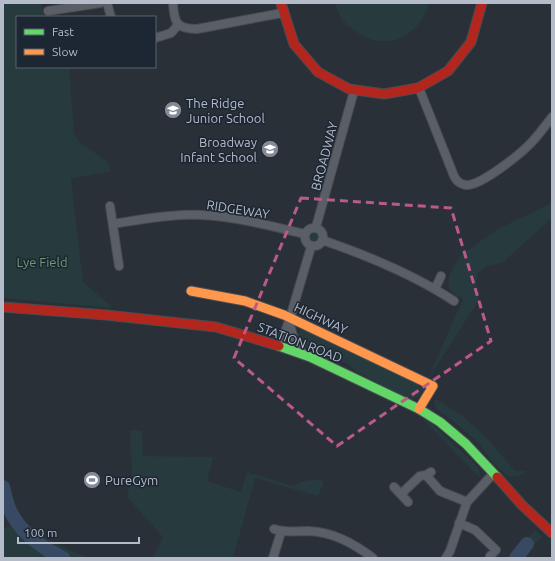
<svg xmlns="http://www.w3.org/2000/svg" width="555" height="561" viewBox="0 0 555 561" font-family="Ubuntu,sans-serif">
	<rect width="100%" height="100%" fill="#2a3038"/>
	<path fill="#273a3e" d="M3 3H41L44 17H17V67H69L74 133 78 141 108 162 110 171 71 179 83 282 113 308 3 298Z
		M335 3H429C420 38 383 54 354 30 343 22 339 17 335 3Z
		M552 203V218L502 263 487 266 478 273 476 283 479 300 428 379 463 299 453 293 449 288 448 281 450 274 461 255 498 229Z
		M308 237a6 6 0 1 1 12 0a6 6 0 1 1-12 0Z
		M303 328 424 388 421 396 412 399 407 398 355 371 350 365 333 357 328 358 302 346 298 335 300 330Z
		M436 399 465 418 484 435 515 471H526L517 477 507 476 490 459 478 442 454 422 436 409 434 400Z
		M420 416 433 425 469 458 479 469 480 478Z
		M130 430 142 431 143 456 213 457 207 481 241 492 247 472 293 486C304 480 312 479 324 481L318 496 255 478 233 558H153L163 537 127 497 132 474Z
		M23 521 51 541 87 558H3V529Z
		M535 530 542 537 533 546 525 558H510Z"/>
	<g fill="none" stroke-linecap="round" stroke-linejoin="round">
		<path stroke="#384963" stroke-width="14" d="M3 487C5 494 6 501 9 508 18 531 42 548 63 558
			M516 558 527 544"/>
		<defs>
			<path id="street" d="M107 3 111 17
				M173 3C174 22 176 29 197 29L282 13
				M48 11 100 3
				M155 38 171 33 178 25
				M419 88 454 176C456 181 460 184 466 185 481 186 520 154 530 144 538 136 545 126 552 117
				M110 206 119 266
				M113 224C136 220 160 216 183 215 224 213 266 225 305 234
				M316 227 354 91
				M305 237a9 9 0 1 1 18 0a9 9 0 1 1-18 0Z
				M322 240C369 256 413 274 454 301
				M435 289 441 276
				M289 322 294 339 303 354
				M280 346 290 318 311 247
				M426 475 440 491 467 502
				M394 487 408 502
				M401 494 420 476 426 475 431 472
				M459 523 475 530 496 550 490 556
				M274 529C285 533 297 531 308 531 333 532 353 543 373 558
				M273 558 281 532
				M446 558 450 551 467 502 493 474"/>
			<path id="fast" d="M279 346 310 357 419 409 440 422 466 444 497 477"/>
			<path id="slow" d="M191 291 245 301 284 315 433 386 419 409"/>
			<path id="jam" d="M281 3 294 44 318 72 349 89 384 94 418 88 448 71 471 42 482 3
				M3 307 106 315 216 327 279 346
				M497 477 522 505 552 533"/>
		</defs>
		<use href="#street" stroke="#484c53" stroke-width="10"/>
		<use href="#fast" stroke="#484c53" stroke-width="11"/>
		<use href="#slow" stroke="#484c53" stroke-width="11"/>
		<use href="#jam" stroke="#484c53" stroke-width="11"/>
		<use href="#street" stroke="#5a5e66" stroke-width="8"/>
		<use href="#fast" stroke="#63d668" stroke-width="9"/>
		<use href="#slow" stroke="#ff974d" stroke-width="9"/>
		<use href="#jam" stroke="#b3261e" stroke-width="9"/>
	</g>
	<path fill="none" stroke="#bc5a87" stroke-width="3" stroke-dasharray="8 5" stroke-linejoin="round" d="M301 198 451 208 491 341 337 446 234 358Z"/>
	<defs>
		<symbol id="school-disc" viewBox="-11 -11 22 22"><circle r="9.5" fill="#848b96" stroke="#1d2633"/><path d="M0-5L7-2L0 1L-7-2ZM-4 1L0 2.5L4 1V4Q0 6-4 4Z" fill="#fff"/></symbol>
		<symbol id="stadium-disc" viewBox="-11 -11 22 22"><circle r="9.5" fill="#848b96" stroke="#1d2633"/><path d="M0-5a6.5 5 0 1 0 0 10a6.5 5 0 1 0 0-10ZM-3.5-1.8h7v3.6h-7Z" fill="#fff"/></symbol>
	</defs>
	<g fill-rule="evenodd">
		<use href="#school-disc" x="163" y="100" width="20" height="20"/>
		<use href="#school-disc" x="260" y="139" width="20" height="20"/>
		<use href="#stadium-disc" x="82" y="470" width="20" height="20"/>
	</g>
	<g text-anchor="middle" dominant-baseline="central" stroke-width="3" stroke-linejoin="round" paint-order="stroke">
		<g font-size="13" fill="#b4bcc9" stroke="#1d2633" text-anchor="start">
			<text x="186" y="103">The Ridge<tspan x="186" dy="15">Junior School</tspan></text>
			<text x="257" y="142" text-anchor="end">Broadway<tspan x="257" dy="15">Infant School</tspan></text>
			<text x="105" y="480">PureGym</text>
		</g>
		<g font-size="13" fill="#b4bcc9" stroke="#1d2633">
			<text transform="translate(324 156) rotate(-75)">BROADWAY</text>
			<text transform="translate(238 209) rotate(9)">RIDGEWAY</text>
			<text transform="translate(321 318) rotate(25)">HIGHWAY</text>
			<text transform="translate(300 342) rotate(21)">STATION ROAD</text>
		</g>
		<g font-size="13" fill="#6b9a76" stroke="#1d2633">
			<text x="42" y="262">Lye Field</text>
		</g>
	</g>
	<rect width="555" height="561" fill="none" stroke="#b4bcc9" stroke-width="8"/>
	<rect x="16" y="16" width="140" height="52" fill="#1d2633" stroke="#59626f"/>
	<rect x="24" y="29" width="20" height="6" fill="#63d668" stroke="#59626f"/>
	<text x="52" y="36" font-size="12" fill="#b4bcc9">Fast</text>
	<rect x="24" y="49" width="20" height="6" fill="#ff974d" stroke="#59626f"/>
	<text x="52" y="56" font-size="12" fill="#b4bcc9">Slow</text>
	<path d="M18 537v6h121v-6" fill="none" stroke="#b4bcc9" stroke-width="2"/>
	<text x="24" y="537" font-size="12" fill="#b4bcc9" stroke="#1d2633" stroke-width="3" paint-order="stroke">100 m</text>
</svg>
